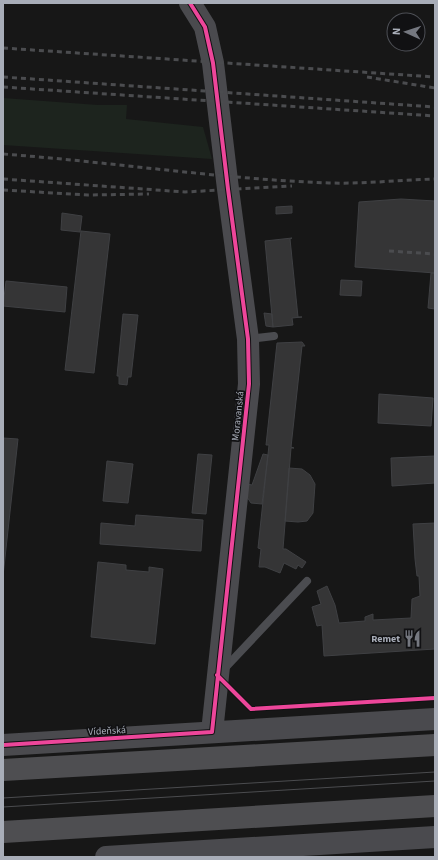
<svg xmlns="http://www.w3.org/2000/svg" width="438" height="860" viewBox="0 0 438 860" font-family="'Source Sans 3',sans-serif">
	<rect width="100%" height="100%" fill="#171717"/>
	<path fill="#1d241e" d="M3 98 98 105H127L126 119 203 127 212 159 3 145Z"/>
	<path fill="#353536" stroke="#3f4043" d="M401 199 435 201V273L355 267 359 202Z
		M292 206V213L276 214V207Z
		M62 213 82 216 80 232 61 230Z
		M81 231 110 234 94 373 65 370Z
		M292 238 290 239 298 317H302L292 318 293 325 273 327 265 241Z
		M431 273H435V309L428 308Z
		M341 280 362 281 361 296 340 295Z
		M6 281 67 287 65 312 3 306Z
		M264 313 272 314 273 327 266 326Z
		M123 314 138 315 131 377H128L127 385 119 384V376H117Z
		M302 342 305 346H302L291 447 294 448H291L283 549H286L306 562 302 568 298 565 296 569 284 563 280 573 265 567H259L261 549 258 548 269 445H266L277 343Z
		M379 394 433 398 431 426 378 423Z
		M3 438 18 439 3 576Z
		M198 454 212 455 206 514 192 513Z
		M263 454 268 455 262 504 251 503 247 497V484L252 485Z
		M435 456V483L392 486 391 458Z
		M107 461 133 464 128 503 103 501Z
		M289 468 302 469 310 475 315 484 313 513 307 521 298 522 285 521Z
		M136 515 203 520 201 551 100 544 101 523 135 526Z
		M435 523V649L324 656 322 625 317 626 312 607 321 604 317 591 327 586 335 605 339 623 365 621V617L373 614V620L411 618 412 599 420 596 419 576H417L415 559 413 524Z
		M98 562 126 565V570L149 572V567L163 569 155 644 91 637Z"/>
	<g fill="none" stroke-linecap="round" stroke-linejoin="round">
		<path stroke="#4b4c50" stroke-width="8" d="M249 339 274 336
			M224 669 307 581"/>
		<path stroke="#4a4a4e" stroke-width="22" d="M190 3 205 27 213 63 228 189 248 339 249 384 212 732
			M3 745 435 719
			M106 857 435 837"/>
		<path stroke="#4e4e51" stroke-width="22" d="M3 770 435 745
			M3 832 435 806"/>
		<path stroke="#4b4c4f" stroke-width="1" d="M3 798 435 772
			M3 807 435 781"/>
		<path stroke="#4b4c4f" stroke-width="3" stroke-dasharray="5 4" stroke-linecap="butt" d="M3 48 435 77
			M3 77 435 107
			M367 77 435 88
			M3 87 435 116
			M3 154C112 162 220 179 329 183 364 184 400 180 435 179
			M3 179 185 192 292 186
			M3 190 88 195 149 194
			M389 251 435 254"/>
		<defs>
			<path id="cycleway" d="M217 675 251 709 435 698
				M3 745 212 732 249 384 248 339 228 189 213 63 205 27 190 3"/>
		</defs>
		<use href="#cycleway" stroke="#111113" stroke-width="6"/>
		<use href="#cycleway" stroke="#ed469a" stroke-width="4"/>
	</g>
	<defs>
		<symbol id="restaurant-bare" viewBox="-9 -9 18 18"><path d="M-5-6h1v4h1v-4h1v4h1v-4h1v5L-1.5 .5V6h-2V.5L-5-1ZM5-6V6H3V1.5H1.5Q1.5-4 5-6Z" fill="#757880" stroke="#111113" stroke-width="2.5" paint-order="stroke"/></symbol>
	</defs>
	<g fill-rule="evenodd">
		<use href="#restaurant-bare" x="400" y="626" width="25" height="25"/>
	</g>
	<g text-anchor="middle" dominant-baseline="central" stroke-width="3.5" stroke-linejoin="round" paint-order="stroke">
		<g font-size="10" fill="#a8adb8" stroke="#111113">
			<text transform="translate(238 416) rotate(-84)">Moravanská</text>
			<text transform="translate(107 731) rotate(-3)">Vídeňská</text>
		</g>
		<g font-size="10" font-weight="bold" fill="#a8adb8" stroke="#111113" text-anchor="end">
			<text x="400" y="639">Remet</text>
		</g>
	</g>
	<rect width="438" height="860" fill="none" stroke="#a8adb8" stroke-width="8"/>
	<g transform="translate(406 32) rotate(273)"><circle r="19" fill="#111113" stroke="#4d4f55"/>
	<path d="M0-3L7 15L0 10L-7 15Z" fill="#757880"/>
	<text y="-6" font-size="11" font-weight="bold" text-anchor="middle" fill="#a8adb8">N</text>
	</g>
</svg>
